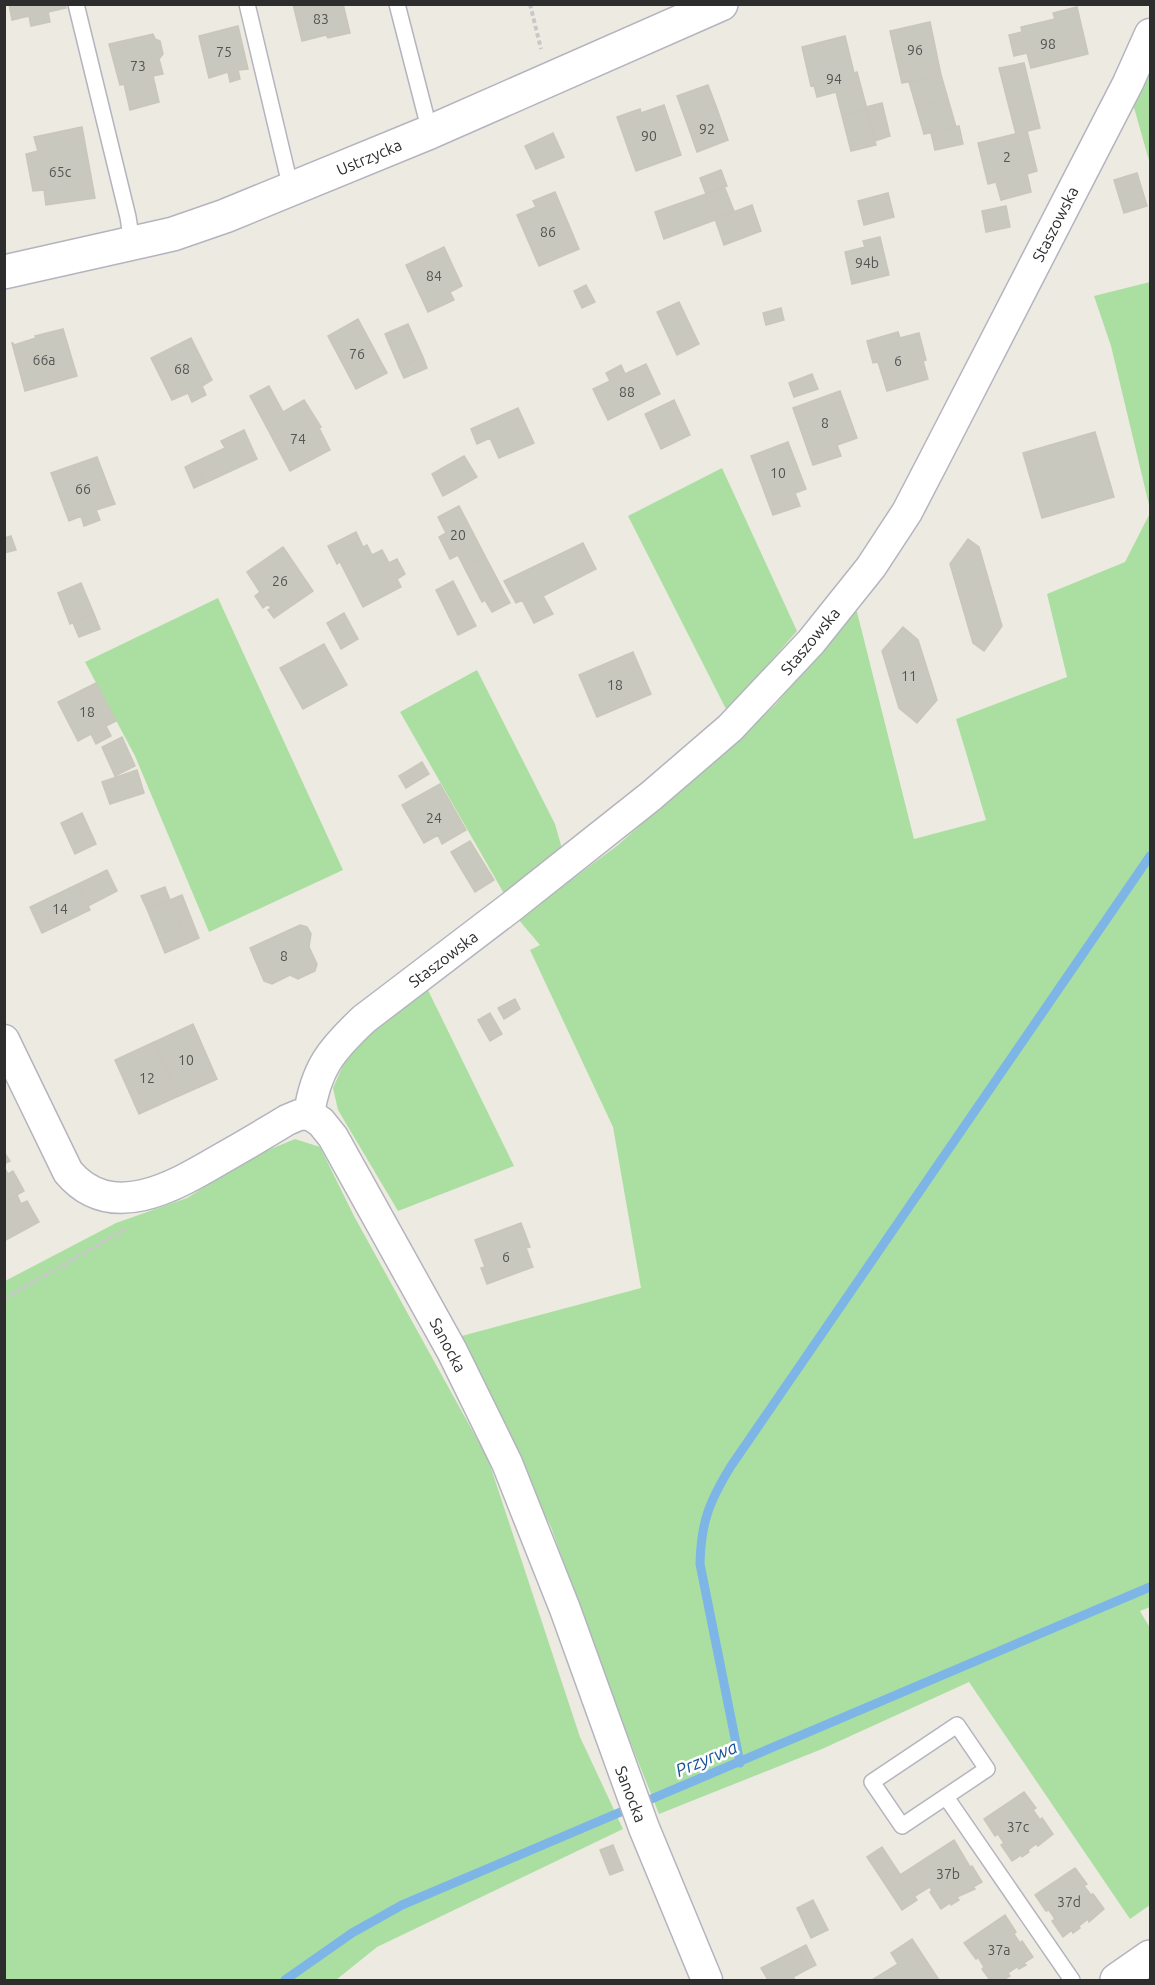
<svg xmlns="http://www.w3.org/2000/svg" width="1155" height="1985" viewBox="0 0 1155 1985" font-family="Ubuntu,sans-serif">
	<rect width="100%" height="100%" fill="#edeae1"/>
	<path fill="#abdfa2" d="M1150 48V164L1129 90Z
		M1150 282V509L1111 346 1094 296Z
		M722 468 797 631 727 711 628 516Z
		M1150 513V1607L1140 1611 1150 1628V1905L1130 1919 969 1682 822 1749 659 1814 610 1691 551 1527 509 1445 458 1337 641 1288 613 1127 530 950 540 945 518 919 618 845 775 705 856 608 914 839 986 820 956 719 1067 677 1047 594 1125 562Z
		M218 598 343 870 209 932 135 756 85 662Z
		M477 670 555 824 563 852 506 897 400 712Z
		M426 986 514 1166 398 1211 338 1110 333 1088 348 1054 372 1029Z
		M295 1139 320 1147 354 1216 488 1459 580 1737 623 1829 377 1947 336 1980H5V1281L116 1223 187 1198 256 1155Z"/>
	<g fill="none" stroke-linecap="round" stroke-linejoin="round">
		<path stroke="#7db6e6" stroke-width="9" d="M740 1763 700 1564C701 1522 709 1502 731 1466L1150 856
			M285 1980 352 1933 402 1905 1150 1587"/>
	</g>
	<path fill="#c9c8bf" stroke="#c9c6ba" stroke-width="1.5" d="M9 4H65L66 8 48 12 50 22 31 26 29 16 12 20Z
		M293 4H343L350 33 328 38 326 35 302 41Z
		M1077 7 1088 54 1031 68 1027 53 1014 56 1009 35 1022 32 1021 27 1055 19 1053 13Z
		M930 22 941 75 902 83 890 31Z
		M238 26 248 69 238 70 240 79 230 82 228 72 209 78 199 36Z
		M153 34 155 39 160 41 163 54 159 59 163 74 153 76 159 102 130 110 124 84 120 85 109 44Z
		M845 36 854 73 857 72 867 109 842 116 836 92 817 97 814 85 811 86 802 47Z
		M1024 63 1040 128 1016 134 999 68Z
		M941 75 948 99 916 106 909 82Z
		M708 85 716 106 685 118 677 96Z
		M948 99 956 127 924 134 916 106Z
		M882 103 890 136 875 141 866 107Z
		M664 105 681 155 636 171 617 117 640 109 641 113Z
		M716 106 728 140 697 152 685 118Z
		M867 109 876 145 851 151 842 116Z
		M959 126 963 144 935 150 931 133Z
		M82 127 95 198 46 205 44 190 33 191 26 154 38 151 34 137Z
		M1027 131 1037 171 1027 174 1031 192 1001 200 996 182 988 184 978 143Z
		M553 133 564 157 536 169 525 146Z
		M721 170 727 186 706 194 700 178Z
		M1137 173 1147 206 1124 213 1114 180Z
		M724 186 734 211 715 219 706 194Z
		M555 192 579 249 539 266 517 215 536 207 533 201Z
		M888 193 894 217 864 225 858 201Z
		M706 194 715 220 664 239 655 212Z
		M752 205 761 231 724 245 715 219Z
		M1006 206 1010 227 986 232 982 211Z
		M880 237 889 275 852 284 845 252 865 247 863 241Z
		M444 247 462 286 450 292 454 300 428 312 406 265Z
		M586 285 595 302 582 308 574 291Z
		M679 302 699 344 677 355 657 312Z
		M781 308 784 320 766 325 763 313Z
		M358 319 387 373 356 389 328 336Z
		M408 324 423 357 399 367 385 334Z
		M63 329 77 376 25 391 12 343H13L14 345 36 338 35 336Z
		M898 332 900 338 919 333 926 360 923 361 928 379 887 391 878 362 873 363 867 341Z
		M191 338 212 380 202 386 206 395 192 402 188 393 172 400 151 358Z
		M423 357 427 368 404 378 399 367Z
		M646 364 660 394 608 420 593 389 610 381 606 373 621 365 625 374Z
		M812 374 818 389 794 397 789 383Z
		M269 386 283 412 304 400 321 427 319 428 330 450 290 471 250 396Z
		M840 391 857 438 837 445 841 456 813 465 793 408Z
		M674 400 690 435 661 449 645 414Z
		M518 408 534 443 499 458 490 438 477 444 471 429Z
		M244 430 257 459 205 483 195 462 225 448 221 441Z
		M1095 432 1114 497 1042 518 1023 453Z
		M788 442 806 489 795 493 800 506 773 515 751 456Z
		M464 456 477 477 456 489 444 467Z
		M97 457 115 504 96 510 100 520 84 526 81 516 69 521 51 473Z
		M195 462 205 483 194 488 185 467Z
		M444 467 456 489 443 496 432 474Z
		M459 506 485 556 464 567 458 555 450 559 439 537 446 533 438 517Z
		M356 532 363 547 367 545 372 555 382 550 389 563 397 559 405 574 397 579 401 587 363 607 340 562 337 564 328 546Z
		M11 536 16 550 4 553V538Z
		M968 539 979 547 1002 626 984 651 973 643 950 564Z
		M583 543 596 569 543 596 553 614 534 623 522 600 516 603 504 581Z
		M283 547 313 591 274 618 268 610 271 608 268 604 263 608 255 596 260 592 247 572Z
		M485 556 503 590 482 602 464 567Z
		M453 581 476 626 458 635 436 590Z
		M81 583 94 614 70 624 58 593Z
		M503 590 510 603 492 612 485 600Z
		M344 613 358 639 341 649 327 623Z
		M94 614 100 629 79 637 73 623Z
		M903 627 918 640 937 700 917 723 899 708 882 651Z
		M324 644 347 685 303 709 280 668Z
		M633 652 651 694 597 717 579 675Z
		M96 683 116 721 106 726 111 736 96 744 91 734 78 741 58 702Z
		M122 737 135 766 115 776 102 747Z
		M422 762 429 774 406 788 399 776Z
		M137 770 144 793 110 804 102 782Z
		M440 784 466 830 442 844 438 835 424 843 402 805Z
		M82 813 96 844 75 854 61 823Z
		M470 841 494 880 475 892 451 852Z
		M107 870 117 891 88 906 78 884Z
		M78 884 90 910 42 933 30 907Z
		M165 887 170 900 147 909 141 896Z
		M182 895 199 938 188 943 170 900Z
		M170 900 188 943 165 953 147 909Z
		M300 925 307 927 311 934 309 947 317 964 315 971 298 979 290 975 272 984 264 981 250 948Z
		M515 999 520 1009 504 1019 498 1008Z
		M490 1013 502 1034 490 1041 478 1020Z
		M193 1024 217 1079 179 1096 154 1042Z
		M154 1042 179 1096 139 1114 115 1060Z
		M4 1152 10 1161 4 1164Z
		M4 1167 8 1174 13 1171 24 1191 4 1202Z
		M17 1195 21 1204 27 1201 39 1222 4 1241V1202Z
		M521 1223 530 1247 526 1248 533 1267 487 1284 481 1268 485 1267 475 1240Z
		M1024 1792 1036 1808 1033 1810 1040 1820 1042 1818 1053 1834 1038 1846 1036 1844 1028 1850 1029 1852 1022 1857 1021 1855 1012 1861 1001 1845 1004 1843 998 1834 995 1836 984 1819Z
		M954 1840 970 1867 972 1866 982 1882 973 1887 975 1889 957 1897 959 1900 951 1905 950 1903 941 1909 930 1892 932 1891 930 1887 928 1888 914 1866Z
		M613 1845 623 1870 610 1875 600 1850Z
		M882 1847 917 1900 902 1910 867 1857Z
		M914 1866 928 1888 915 1896 900 1875Z
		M1075 1868 1087 1884 1084 1886 1091 1895 1093 1894 1104 1909 1089 1922 1088 1919 1079 1926 1080 1928 1073 1933 1072 1930 1063 1937 1052 1921 1055 1919 1049 1910 1046 1911 1035 1895Z
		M813 1900 828 1930 811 1938 797 1908Z
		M1005 1915 1016 1932 1014 1934 1020 1943 1022 1941 1033 1957 1024 1963 1026 1965 1019 1969 1017 1967 1008 1973 1010 1976 1003 1980 1001 1978 998 1980H990L982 1969 984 1967 978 1957 976 1959 964 1943Z
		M912 1939 939 1980H872L898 1964 891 1953Z
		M806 1945 816 1965 808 1969 798 1949Z
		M798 1949 808 1969 793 1977 795 1980H768L761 1968Z"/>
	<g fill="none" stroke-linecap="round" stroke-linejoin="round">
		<defs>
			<path id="service" d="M76 4 128 217 132 243
				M247 4 291 189
				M397 4 430 132
				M957 1725 987 1769 902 1826 872 1782Z
				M946 1797 1072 1980"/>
			<path id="minor" d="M4 1040 68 1172C111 1223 173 1187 219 1160 242 1147 264 1134 287 1120L299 1115 309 1114 321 1122 333 1137 452 1351 507 1463 565 1609 644 1828 707 1980
				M309 1114C316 1068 331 1050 364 1019L511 907 651 796 730 728 811 642 871 567 907 512 935 458 1128 83 1150 34"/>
			<path id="tertiary" d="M4 272 173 234 225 216 430 132 721 4
				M1117 1980 1150 1957"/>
		</defs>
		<use href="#service" stroke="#b4b4bf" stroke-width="18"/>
		<use href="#minor" stroke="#b4b4bf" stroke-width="33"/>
		<use href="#tertiary" stroke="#b4b4bf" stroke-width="36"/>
		<path stroke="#c8c8c8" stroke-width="4" stroke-dasharray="4.5 3" stroke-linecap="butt" d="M530 4 541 49
			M4 1299 126 1229"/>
		<use href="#service" stroke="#fff" stroke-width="15"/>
		<use href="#minor" stroke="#fff" stroke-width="30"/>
		<use href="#tertiary" stroke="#fff" stroke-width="33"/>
	</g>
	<g text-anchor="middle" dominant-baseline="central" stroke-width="5" stroke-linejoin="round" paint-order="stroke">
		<g font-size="14" fill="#545452">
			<text x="321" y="19">83</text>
			<text x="1048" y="44">98</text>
			<text x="915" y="50">96</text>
			<text x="224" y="52">75</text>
			<text x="138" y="66">73</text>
			<text x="834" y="79">94</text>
			<text x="707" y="129">92</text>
			<text x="649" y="136">90</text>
			<text x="1007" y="157">2</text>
			<text x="60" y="172">65c</text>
			<text x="548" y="232">86</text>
			<text x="867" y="263">94b</text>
			<text x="434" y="276">84</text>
			<text x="357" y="354">76</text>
			<text x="44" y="360">66a</text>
			<text x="898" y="361">6</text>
			<text x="182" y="369">68</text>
			<text x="627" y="392">88</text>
			<text x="825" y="423">8</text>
			<text x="298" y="439">74</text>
			<text x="778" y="473">10</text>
			<text x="83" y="489">66</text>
			<text x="458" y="535">20</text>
			<text x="280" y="581">26</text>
			<text x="909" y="676">11</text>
			<text x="615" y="685">18</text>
			<text x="87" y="712">18</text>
			<text x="434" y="818">24</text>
			<text x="60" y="909">14</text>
			<text x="284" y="956">8</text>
			<text x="186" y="1060">10</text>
			<text x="147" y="1078">12</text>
			<text x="506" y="1257">6</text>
			<text x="1018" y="1827">37c</text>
			<text x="948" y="1874">37b</text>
			<text x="1069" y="1902">37d</text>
			<text x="999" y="1950">37a</text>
		</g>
		<g font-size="16" fill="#2d2d2d" stroke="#fff">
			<text transform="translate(369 157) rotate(-23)">Ustrzycka</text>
			<text transform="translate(1055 224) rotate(-63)">Staszowska</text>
			<text transform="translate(810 641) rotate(-50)">Staszowska</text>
			<text transform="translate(443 959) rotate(-37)">Staszowska</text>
			<text transform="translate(448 1345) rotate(62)">Sanocka</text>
			<text transform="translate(631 1794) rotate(69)">Sanocka</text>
		</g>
		<g font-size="18" font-style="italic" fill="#195395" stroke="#fff">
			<text transform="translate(706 1758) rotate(-23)">Przyrwa</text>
		</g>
	</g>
	<rect width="1155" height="1985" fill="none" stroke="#2d2d2d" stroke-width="12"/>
</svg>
